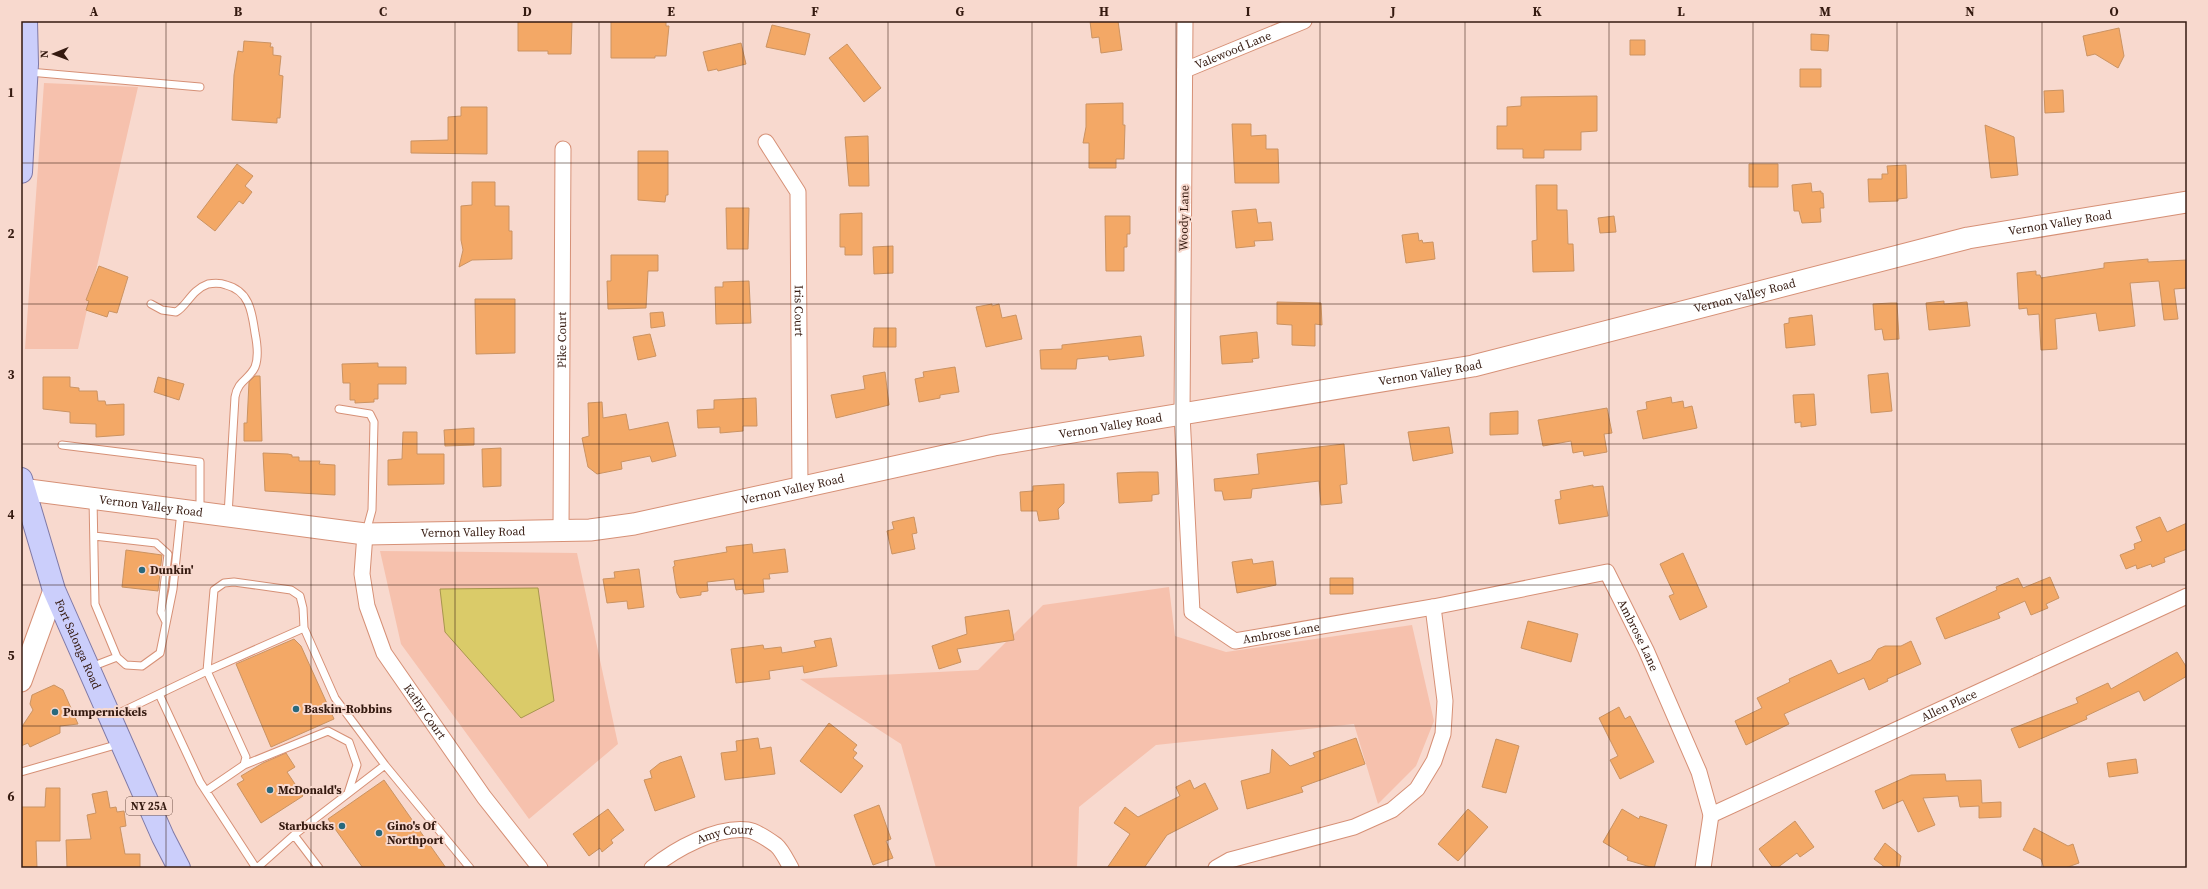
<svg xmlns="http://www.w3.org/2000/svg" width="2208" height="889" viewBox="0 0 2208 889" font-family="'Source Serif 4',serif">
	<rect width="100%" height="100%" fill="#f8d9ce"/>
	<path fill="#f6c1ad" d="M44 83 138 87 78 349H25Z
		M380 551 577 553 618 744 529 819 401 644Z
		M1169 587 1175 636 1226 652 1412 625 1434 721 1416 766 1378 804 1354 724 1156 745 1079 807 1077 868H936L901 744 800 679 978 670 1043 605Z"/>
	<path fill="#dacb69" stroke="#a8964e" d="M538 588 554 701 521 718 445 632 440 589Z"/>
	<path fill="#f3a866" stroke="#cb9362" d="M518 21H572L571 54H548V51H518Z
		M611 21H666V26H669L666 56H655V58H611Z
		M1090 21H1118L1122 50 1101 53 1099 37 1092 38Z
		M772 25 810 34 805 55 766 47Z
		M2119 28 2124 56 2118 68 2095 54 2087 56 2083 36Z
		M1811 34 1829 35 1828 51 1811 50Z
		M1630 40H1645V55H1630Z
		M244 41 271 43 270 47H273V55L281 56 279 75 283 76 280 118H277V123L232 120 234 75 238 51 243 52Z
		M741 43 746 64 718 71 717 69 708 71 703 52Z
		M847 44 881 88 864 102 829 58Z
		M1800 69H1821V87H1800Z
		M2063 90 2064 112 2045 113 2044 91Z
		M1597 96V131L1581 132V150H1544V158H1523V149H1497V126H1507V107L1521 106V97Z
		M1123 103V125H1125L1124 159H1116V168H1089V143H1083L1086 127V104Z
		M461 107H487V154L411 153V141L448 140V117L461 116Z
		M1232 124H1251V136L1266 135V149H1278L1279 183H1235Z
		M1985 125 2014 137 2018 175 1991 178Z
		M868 136 869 186H849L845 137Z
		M638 151H668V195H666L665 202 638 200Z
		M237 164 253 176 245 186 252 192 243 204 239 201 215 231 197 217Z
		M1749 164H1778V187H1749Z
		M1906 165 1907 198 1898 199V201L1869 202 1868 179H1882V174H1888L1887 166Z
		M472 182H495V206H509V231H512V259L472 260 459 267 463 250 461 240V206L472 205Z
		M1811 183 1812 192 1821 191V193H1823L1824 208H1820L1821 222 1802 223 1799 211H1794L1792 185Z
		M1536 185H1557V210H1567L1568 244H1573L1574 271 1533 272 1532 241 1537 240Z
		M726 208H749L748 249H727Z
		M1256 209 1258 223 1271 222 1273 240 1254 241 1255 246 1236 248 1232 211Z
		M862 213V255H845V247H840V214Z
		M1105 216H1130V234H1127V247H1124V271H1106Z
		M1614 216 1616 232 1600 233 1598 218Z
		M1418 233 1419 241 1422 240 1423 243 1433 242 1435 259 1406 263 1402 235Z
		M893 246V273L874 274 873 247Z
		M611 255H658V271H648L646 308 608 309 607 281H611Z
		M2148 259V262L2187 260V288L2174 289 2178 319 2164 320 2159 281 2130 283 2135 326 2099 331 2096 313 2055 319 2057 349 2041 350 2039 314 2028 315 2027 308 2019 309 2017 273 2036 271V275H2040L2041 278 2104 268V263Z
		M99 266 128 277 117 313 109 311 107 317 86 310 89 301 86 300Z
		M749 281 751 323 716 324 715 287H723V282Z
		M475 299H515V353L476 354Z
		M1944 301V304L1967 302 1970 326 1929 330 1926 303Z
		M1277 302 1321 303 1322 325 1315 324V346L1292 345V325L1277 324Z
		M1891 303H1897L1899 339 1884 340 1882 329 1875 330 1873 304Z
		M992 304V306L999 304 1002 318 1016 315 1022 339 986 347 976 307Z
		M663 312 665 326 651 328 650 313Z
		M1812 315 1815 345 1786 348 1784 324 1789 323V318Z
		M874 328H896V347H873Z
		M1257 332 1259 358 1252 359 1253 362 1222 364 1220 336Z
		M650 334 656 356 638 360 633 337Z
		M1141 336 1144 356 1109 360 1108 356 1077 359 1076 369H1041L1040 350 1062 349V345Z
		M378 363V367H406V384H378V399H374V402L355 403V400H350V383H343L342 364Z
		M955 367 959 392 940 395V398L919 402 915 379 924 377 923 372Z
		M885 372 889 405 836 418 831 395 865 389 863 376Z
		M1888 373 1892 411 1871 413 1868 375Z
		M255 376H260L262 441H244V423H247L249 382Z
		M43 377H70V387L79 388V391H97L98 401H105L106 405 124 404V435L96 437V424L70 423V412L43 409Z
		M158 377 184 384 179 400 154 392Z
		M1814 394 1816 425 1801 427V422L1795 423 1793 395Z
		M1671 397 1672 403 1683 401 1684 408 1692 406 1697 428 1643 439 1637 411 1647 409 1646 402Z
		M756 398 757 426H743V431L720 433V427L698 428 697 410 714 409V400Z
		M602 402 603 418 626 414 629 430 668 422 676 456 652 462 650 456 621 462 622 469 597 474 588 467 582 438 589 436 588 403Z
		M1607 408 1612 433 1604 434 1607 452 1584 456 1583 451 1573 453 1571 441 1543 446 1538 420Z
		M1518 411V434L1490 435V413Z
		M1449 427 1453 453 1413 461 1408 432Z
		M474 428V445L445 446 444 430Z
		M403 432H417V454H444V484L388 485V460L402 459Z
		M1344 444 1347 484 1340 485 1342 503 1321 505 1319 481 1252 489 1251 498 1224 500 1222 491H1215L1214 479 1259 474 1257 454Z
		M501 448V486L483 487 482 449Z
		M263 453 288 454 292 455V457H299V461H320L319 464 335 465V495L265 491Z
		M1140 472H1158L1159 494 1152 495V501L1119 503 1117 473Z
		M1064 484V503L1058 509 1059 519 1039 521 1037 511H1021L1020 492 1033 491V486Z
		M1593 485V487L1603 486 1608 516 1559 524 1555 500 1561 499 1560 491Z
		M914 517 917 533 912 534 915 549 892 554 887 531 894 529 892 522Z
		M2160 517 2167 532 2187 523V549L2164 558 2165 562 2152 567 2151 564 2137 569 2136 565 2126 569 2120 555 2135 549 2134 544 2142 541 2136 527Z
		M752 544 753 553 785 549 788 572 769 574 770 579H763L764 592 744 594 743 589 736 590 734 579 707 582 708 591 701 592V595L680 598 677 593 673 567 675 566 674 561 727 552 726 547Z
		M126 550 162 555 158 591 122 587Z
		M1683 553 1707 607 1680 620 1669 596 1674 594 1660 564Z
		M1252 559 1253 564 1273 561 1276 585 1237 593 1232 562Z
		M639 569 644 607 628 609 627 601 607 603 603 579 615 578 614 572Z
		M2050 577 2059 598 2046 604 2048 608 2031 615 2025 601 1998 613 2000 618 1945 639 1936 618 1997 590 1996 587 2018 578 2023 588Z
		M1330 578H1353V594H1330Z
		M1009 610 1014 640 957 649 961 662 939 669 932 646 967 634 965 617Z
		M1528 621 1578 634 1571 662 1521 648Z
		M831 638 837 666 804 673 803 666 769 671 770 679 736 683 731 649 763 645 764 649 781 647 782 653 816 647 814 641Z
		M294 639 301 646 334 719 271 747 236 664Z
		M1911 641 1921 664 1887 679 1888 681 1869 690 1864 678 1784 714 1789 724 1746 745 1735 721 1762 708 1757 698 1790 682 1789 679 1831 660 1838 674 1871 660 1878 649 1885 646H1901Z
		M2177 652 2187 668V676L2144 701 2139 691 2086 716 2087 719 2019 748 2011 729 2078 703 2076 698 2108 683 2111 689Z
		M54 685 63 690 78 724 60 726V733L30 747 28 743 21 746V728L33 710 30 704 32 695Z
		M1619 707 1625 719 1630 716 1654 762 1620 779 1610 760 1618 756 1599 718Z
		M829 723 857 745 853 750 857 753 853 758 863 766 841 793 800 761Z
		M758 738 760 749 771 747 775 774 725 780 721 753 737 751 736 741Z
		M1356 738 1365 764 1301 787 1303 792 1247 809 1241 781 1270 773 1272 749 1290 766 1315 757 1313 753Z
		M1496 739 1519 746 1506 793 1482 787Z
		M286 753 295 767 287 772 303 796 261 823 237 784 244 780 241 776 263 763Z
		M681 756 695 797 655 811 644 780 652 778 650 771 660 763Z
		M2136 759 2138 773 2109 777 2107 763Z
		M1945 774 1946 781 1981 780 1982 803 2001 802V817L1979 818V806L1960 807 1958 796 1923 798 1935 825 1918 832 1903 800 1883 809 1875 791 1911 775Z
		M384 780 446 868H363L328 819Z
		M1190 780 1194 789 1205 783 1218 809 1167 835 1144 868H1107L1130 834 1114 823 1125 807 1138 817 1180 796 1176 787Z
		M46 788H60V841H36L37 868H21V807H45Z
		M107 791 110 808 116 807 117 812 124 811 126 826 120 827 125 854H140V868H67L66 840 91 839 87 815 96 813 92 794Z
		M879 805 891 839 886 841 893 858 873 865 854 815Z
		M608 809 624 830 611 840 613 843 602 852 600 848 589 856 573 834Z
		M1468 809 1488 827 1458 861 1438 844Z
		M1622 809 1639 819 1640 816 1667 825 1654 868 1627 860 1628 857 1603 842Z
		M1795 821 1814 847 1800 857 1797 853 1777 868H1773L1759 849Z
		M2034 828 2068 846 2073 844 2079 863 2065 868H2044L2041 859 2023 850Z
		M1885 843 1901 856 1899 868H1886L1874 859Z"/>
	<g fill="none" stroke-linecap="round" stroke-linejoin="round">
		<defs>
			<path id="lane" d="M29 72 200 87
				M151 304 162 310 176 312C187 306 191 290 208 284 214 283 221 283 226 285 250 291 252 313 255 333 257 343 259 357 255 367 249 380 238 380 235 397L228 515
				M339 409 370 414 374 422 372 510 366 532
				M62 445 200 462V511
				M93 499 95 604 117 657 126 665 142 666 160 653 173 589 181 511
				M94 536 156 543 168 554 161 612 166 622
				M91 667 117 657
				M159 694 200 782 256 868
				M113 716 207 671 214 590 224 583 234 582 291 590 300 596 303 608 304 628 335 698 385 765 470 868
				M244 765 328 731 349 742 357 765 348 793
				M21 772 119 744
				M206 791 244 765 246 757 207 671 304 628
				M294 835 385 765
				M257 868 294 835 319 868"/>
			<g id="street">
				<path id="s1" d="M1185 21 1182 415 1192 612 1235 641 1433 607 1607 572 1646 650 1699 772 1711 815 1703 868"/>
				<path id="s2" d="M1185 70 1304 21"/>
				<path id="s3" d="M766 142 798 192 800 488"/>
				<path id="s4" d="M561 531 563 149"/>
				<path id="s5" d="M365 534 362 574 367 606 384 653 484 797 540 868"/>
				<path id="s6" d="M1711 815 2187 596"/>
				<path id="s7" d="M652 868C675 849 717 826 748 830 756 831 769 840 776 845 782 850 787 861 791 868"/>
				<path d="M1216 868 1230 860 1354 827 1392 810 1417 789 1434 761 1443 734 1445 701 1433 607"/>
			</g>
			<g id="secondary">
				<path id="s8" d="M21 489 365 534 590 530 634 524 994 445 1473 366 1968 238 2187 202"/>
				<path d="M21 681 54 590"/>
			</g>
			<g id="primary">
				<path d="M21 172 27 64 26 21"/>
				<path id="s9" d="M21 479 54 590 163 837 179 868"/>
			</g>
		</defs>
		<use href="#lane" stroke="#d69076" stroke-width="9"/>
		<use href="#street" stroke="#d69076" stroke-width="17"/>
		<use href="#secondary" stroke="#d69076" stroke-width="23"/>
		<use href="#primary" stroke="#807aa7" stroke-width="24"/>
		<use href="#lane" stroke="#fff" stroke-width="7"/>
		<use href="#street" stroke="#fff" stroke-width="15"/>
		<use href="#secondary" stroke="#fff" stroke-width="21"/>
		<use href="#primary" stroke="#cbcefb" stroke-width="22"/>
	</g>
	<path fill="none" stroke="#351a10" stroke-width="1" stroke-opacity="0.55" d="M166 21V868M311 21V868M455 21V868M599 21V868M743 21V868M888 21V868M1032 21V868M1176 21V868M1320 21V868M1465 21V868M1609 21V868M1753 21V868M1897 21V868M2042 21V868M21 163H2187M21 304H2187M21 444H2187M21 585H2187M21 726H2187"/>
	<g fill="#28697d" stroke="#f8d9ce" stroke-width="1.5">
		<circle cx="142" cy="570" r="4"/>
		<circle cx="296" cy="709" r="4"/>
		<circle cx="55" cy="712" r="4"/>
		<circle cx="270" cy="790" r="4"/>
		<circle cx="342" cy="826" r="4"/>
		<circle cx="379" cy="833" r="4"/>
	</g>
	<g text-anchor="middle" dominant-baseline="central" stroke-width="4" stroke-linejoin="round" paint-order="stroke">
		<rect fill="#f8d9ce" stroke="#705349" stroke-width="1" x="126" y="797" width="46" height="18" rx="3"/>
		<g font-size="11" font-weight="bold" fill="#351a10">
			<text x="149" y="806">NY 25A</text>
		</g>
		<g font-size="12" fill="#351a10" stroke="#f8d9ce">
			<text stroke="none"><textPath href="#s2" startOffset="52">Valewood Lane</textPath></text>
			<text transform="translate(1184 218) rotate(-89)">Woody Lane</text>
			<text stroke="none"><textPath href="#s8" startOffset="2075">Vernon Valley Road</textPath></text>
			<text stroke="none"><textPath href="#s8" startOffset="1751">Vernon Valley Road</textPath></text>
			<text stroke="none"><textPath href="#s3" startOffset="178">Iris Court</textPath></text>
			<text stroke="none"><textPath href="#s4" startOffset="191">Pike Court</textPath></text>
			<text stroke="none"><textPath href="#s8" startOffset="1427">Vernon Valley Road</textPath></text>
			<text stroke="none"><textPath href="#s8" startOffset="1103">Vernon Valley Road</textPath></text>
			<text stroke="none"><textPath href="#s8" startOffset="779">Vernon Valley Road</textPath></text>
			<text stroke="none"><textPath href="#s8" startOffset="131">Vernon Valley Road</textPath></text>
			<text stroke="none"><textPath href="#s8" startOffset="455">Vernon Valley Road</textPath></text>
			<text stroke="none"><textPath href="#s1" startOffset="690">Ambrose Lane</textPath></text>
			<text stroke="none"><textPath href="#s1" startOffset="1092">Ambrose Lane</textPath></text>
			<text stroke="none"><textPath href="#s9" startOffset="175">Fort Salonga Road</textPath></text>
			<text stroke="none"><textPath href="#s6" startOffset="262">Allen Place</textPath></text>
			<text stroke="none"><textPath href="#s5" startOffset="194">Kathy Court</textPath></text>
			<text stroke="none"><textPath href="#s7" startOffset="82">Amy Court</textPath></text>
		</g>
		<g font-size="12" font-weight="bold" fill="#351a10" stroke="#f8d9ce" text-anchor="start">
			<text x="150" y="570">Dunkin'</text>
			<text x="304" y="709">Baskin-Robbins</text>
			<text x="63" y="712">Pumpernickels</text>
			<text x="278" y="790">McDonald's</text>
			<text x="334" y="826" text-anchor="end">Starbucks</text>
			<text x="387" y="826">Gino's Of<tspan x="387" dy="14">Northport</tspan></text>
		</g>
	</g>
	<rect width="2208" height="889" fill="none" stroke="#f8d9ce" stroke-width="44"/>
	<g transform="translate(54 54) rotate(269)" stroke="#f8d9ce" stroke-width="3" paint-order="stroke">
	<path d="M0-3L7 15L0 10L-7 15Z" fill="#351a10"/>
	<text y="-6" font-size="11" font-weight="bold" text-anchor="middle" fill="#351a10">N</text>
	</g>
	<rect x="22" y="22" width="2164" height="845" fill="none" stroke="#351a10" stroke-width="1.5"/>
	<g font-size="13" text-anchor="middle" font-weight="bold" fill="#351a10">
		<text x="94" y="16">A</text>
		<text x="238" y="16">B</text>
		<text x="383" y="16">C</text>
		<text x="527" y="16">D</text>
		<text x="671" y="16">E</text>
		<text x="815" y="16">F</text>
		<text x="960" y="16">G</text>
		<text x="1104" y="16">H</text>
		<text x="1248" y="16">I</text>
		<text x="1393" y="16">J</text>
		<text x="1537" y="16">K</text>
		<text x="1681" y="16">L</text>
		<text x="1825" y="16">M</text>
		<text x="1970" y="16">N</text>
		<text x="2114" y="16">O</text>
		<text x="11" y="97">1</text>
		<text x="11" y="238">2</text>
		<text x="11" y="379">3</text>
		<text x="11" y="519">4</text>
		<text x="11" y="660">5</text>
		<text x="11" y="801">6</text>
	</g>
</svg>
